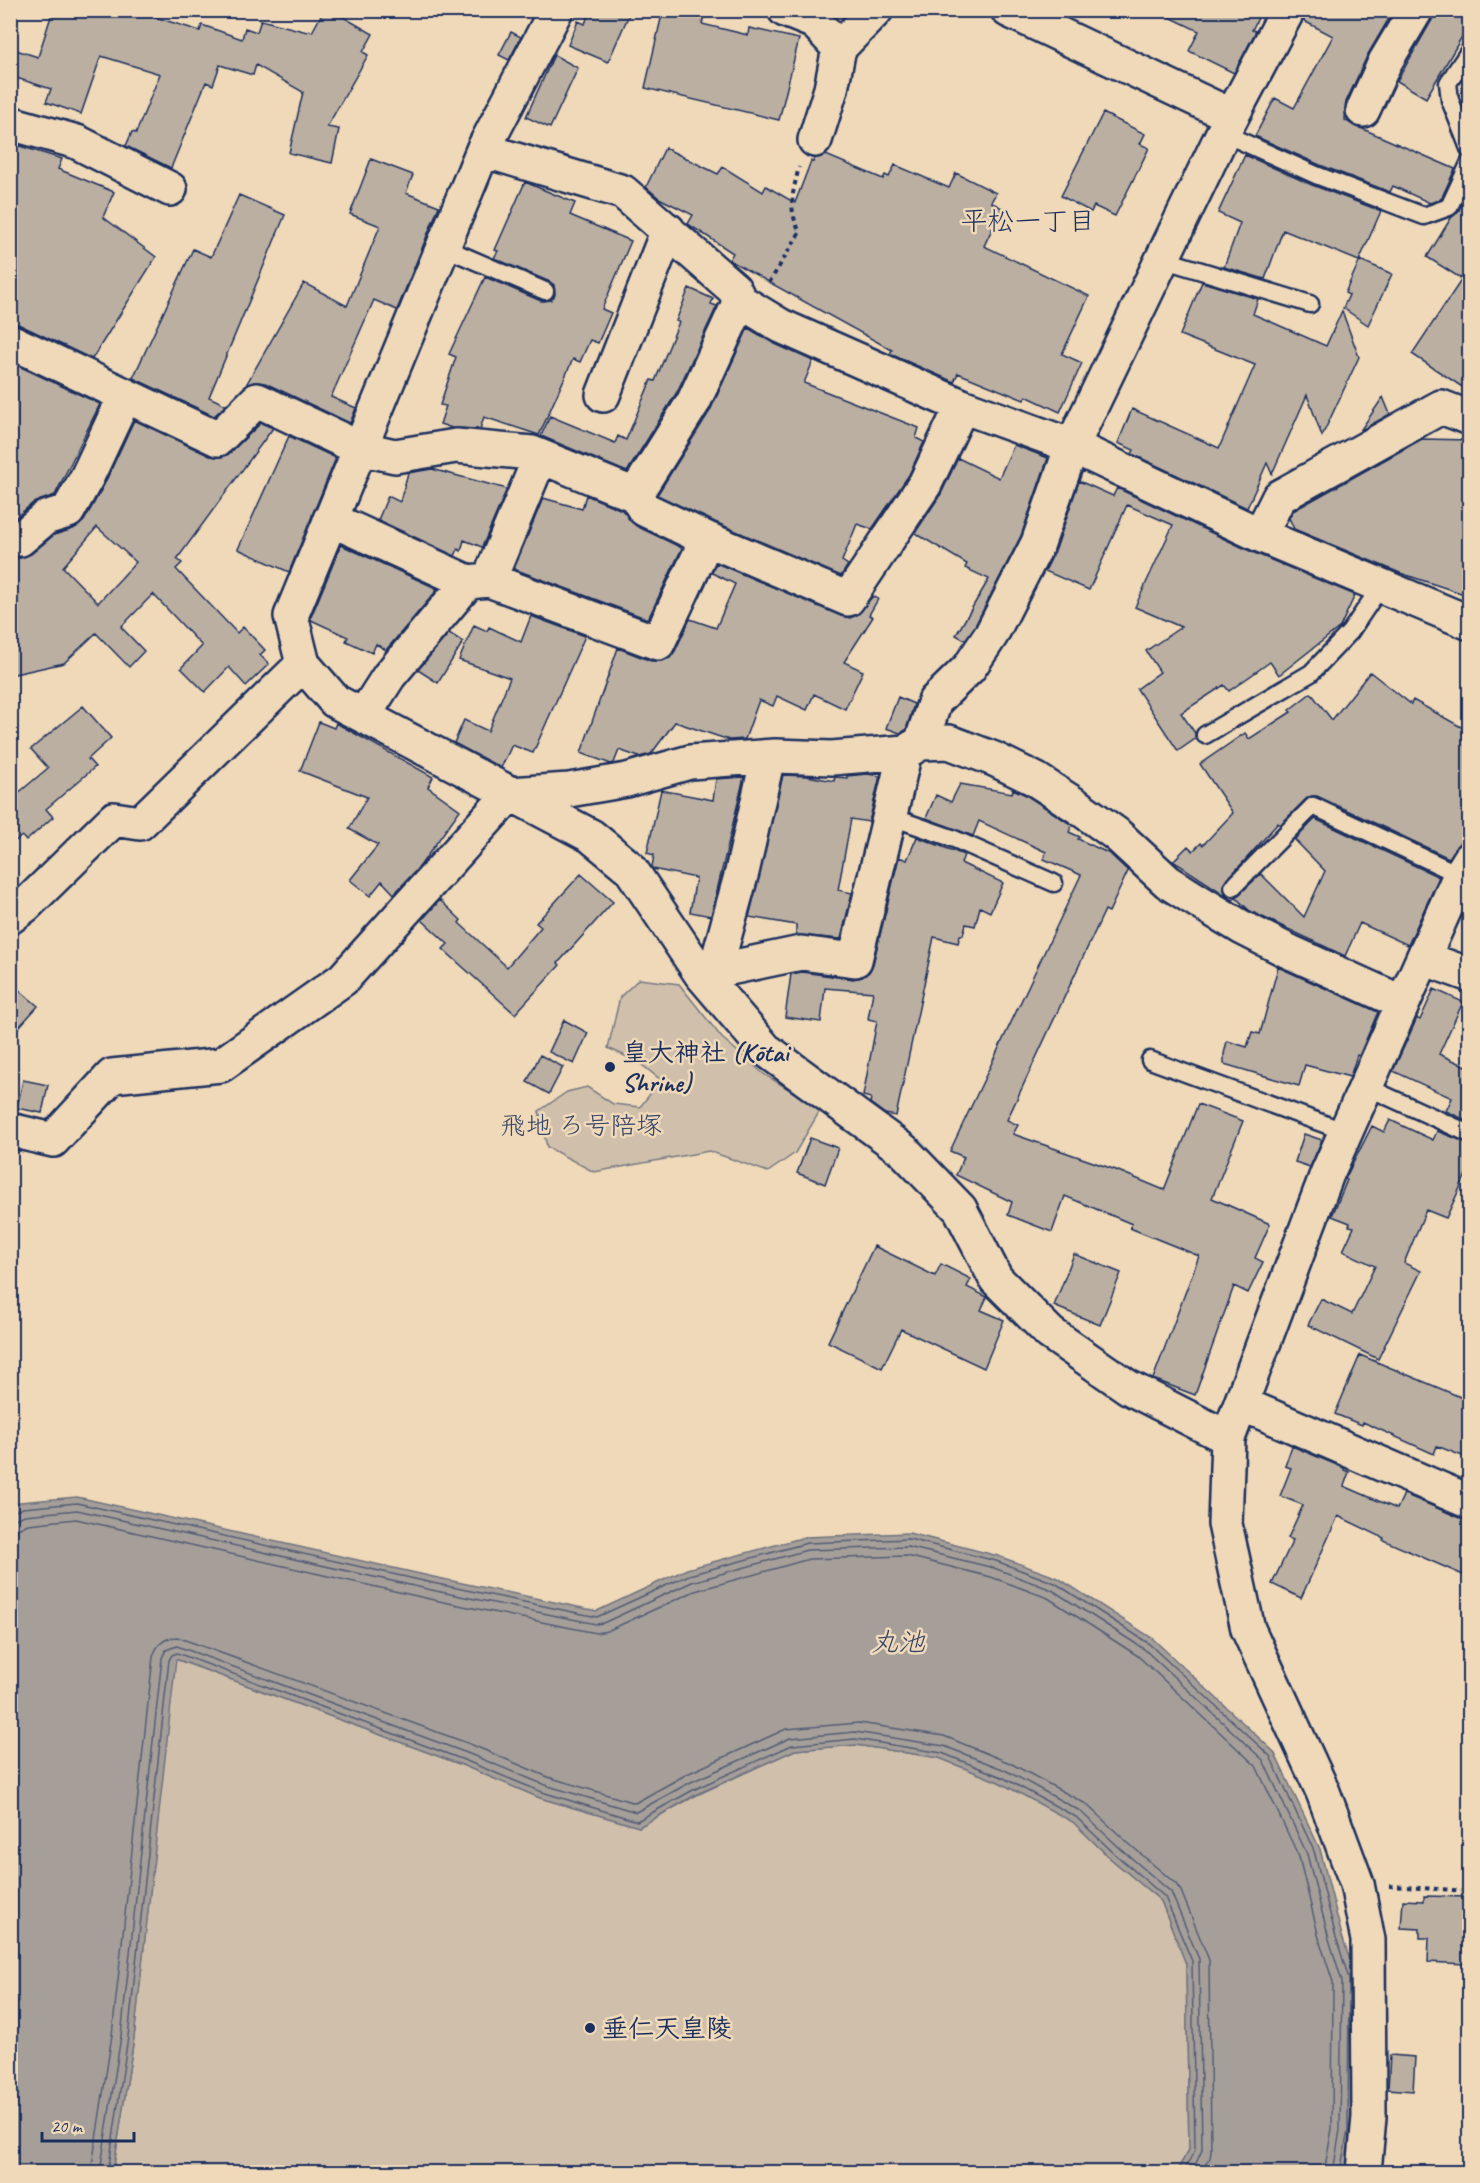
<svg xmlns="http://www.w3.org/2000/svg" width="1480" height="2183" viewBox="0 0 1480 2183" font-family="Caveat,'Klee One',sans-serif">
	<rect width="100%" height="100%" fill="#efd9b8"/>
	<filter id="ink" filterUnits="userSpaceOnUse"><feTurbulence type="fractalNoise" baseFrequency=".0167" numOctaves="2"/><feDisplacementMap in="SourceGraphic" scale="12" xChannelSelector="R" yChannelSelector="G"/><feConvolveMatrix kernelMatrix="1 2 1 2 8 2 1 2 1" color-interpolation-filters="sRGB"/></filter>
	<g filter="url(#ink)">
		<path fill="#d0c0ab" stroke="#767884" stroke-width="1.5" d="M639 979 679 984 722 1038 765 1075 821 1109 795 1153 768 1172 709 1151 594 1172 547 1147 539 1111 567 1092 587 1087 613 1104 640 1107 661 1080 638 1062 608 1048 620 997Z
			M175 1659 462 1765 540 1798 639 1827 697 1795 795 1750 856 1745 940 1758 999 1782 1073 1822 1111 1859 1161 1901 1186 1963 1189 2150 1176 2172H113L134 2038Z"/>
		<path fill="#a69f99" stroke="#6e7281" stroke-width="1.5" d="M77 1497 438 1578 597 1611 687 1569 805 1537 909 1533 998 1556 1058 1578 1152 1638 1274 1752 1320 1849 1342 1936 1356 1979 1354 2132 1346 2172H1176L1189 2150 1186 1964 1161 1901 1111 1859 1073 1822 999 1782 939 1758 856 1745 795 1750 697 1794 639 1827 540 1798 462 1765 176 1659 134 2038 113 2172H11L10 1508 20 1502Z"/>
		<g fill="none" stroke-linecap="round" stroke-linejoin="round">
			<path stroke="#535c76" stroke-width="1.5" d="M10 1513 23 1508 77 1503 437 1584 597 1617 689 1575 807 1543 909 1539 996 1561 1055 1583 1148 1643 1270 1756 1314 1851 1336 1937 1349 1979 1348 2131 1340 2172
				M10 1521 25 1515 77 1510 436 1591 596 1624 603 1623 692 1582 807 1550 908 1547 994 1568 1052 1590 1144 1649 1263 1760 1307 1854 1329 1939 1342 1981 1340 2130 1333 2172
				M10 1530 20 1528 28 1524 76 1519 434 1600 596 1633 607 1631 695 1591 809 1559 907 1556 991 1577 1048 1598 1138 1656 1256 1766 1299 1857 1320 1942 1333 1982 1332 2129 1324 2172
				M91 2172 112 2035 153 1657C156 1645 164 1638 177 1637L470 1744 548 1777 635 1803 687 1774 786 1729 859 1723 944 1736 1010 1763 1086 1804 1127 1842 1176 1884 1181 1891 1209 1960 1211 2151 1210 2158 1202 2172
				M100 2172 121 2036 162 1658 166 1650 177 1646 467 1753 545 1785 636 1812 691 1782 790 1738 855 1732 944 1746 1005 1770 1080 1811 1121 1849 1171 1892 1199 1959 1202 2150 1192 2172
				M108 2172 128 2037 169 1660 172 1655 177 1653 464 1760 542 1792 637 1821 695 1789 792 1745 855 1739 942 1753 1002 1777 1076 1817 1116 1855 1165 1897 1192 1961 1195 2150 1183 2172"/>
		</g>
		<path fill="#bbafa2" stroke="#1b2f5e" stroke-width="1.5" fill-rule="evenodd" d="M53 10H104L122 17 124 10H132L200 31 202 25 242 39 245 28 257 32 261 20 307 32 309 30 312 32 324 10H331L373 34 363 52 368 55 327 127 339 129 332 163 289 153 303 92 256 65 253 75 220 65 213 85 206 82 171 168 126 146 132 132 136 133 160 74 101 56 81 114 46 102 51 89 10 76V48L38 57Z
			M590 10H631L608 62 568 45 578 21 585 24Z
			M663 10H679L704 16 702 24 748 35 749 28 799 39 779 120 645 88Z
			M1155 10H1262L1252 30 1256 31 1234 73 1189 51 1199 31Z
			M1307 10H1394L1368 54 1346 102 1345 120 1356 127 1363 129 1455 169 1441 199 1430 203 1393 186 1390 192 1320 165 1255 136 1275 98 1294 108 1333 36 1304 21Z
			M1435 10H1470V23L1426 98 1397 81 1432 20Z
			M511 32 521 37 509 60 499 55Z
			M554 55 578 68 550 128 526 117Z
			M1103 113 1145 134 1140 144 1149 148 1115 216 1094 206 1091 212 1061 196Z
			M10 143 62 159 58 169 114 192 103 217 156 257 92 359 18 324 10 323Z
			M665 148 718 174 723 167 763 192 766 186 795 203 811 161 813 162 815 158 826 155 883 179 885 175 889 177 895 165 949 188 956 173 996 193 991 202 1002 208 984 246 1089 296 1062 354 1082 363 1060 412 1026 396 1024 400 958 373 954 382 890 354 892 350 729 260 733 253 688 224 693 215 659 198 646 187Z
			M1245 155 1312 185 1381 211 1359 261 1283 230 1265 279 1224 267 1240 223 1218 213Z
			M371 159 413 175 406 193 439 206 397 310 374 300 331 397 356 408 350 423 265 383 254 382 246 385 304 283 347 306 380 226 350 214Z
			M525 182 575 203 570 215 631 241 602 309 611 313 598 343 590 340 580 362 573 359 539 435 484 417 480 429 452 428 440 424 446 406 440 405 456 357 449 354 485 277 541 301 551 300 555 295 554 285 550 282 494 258 498 251 495 250Z
			M1470 188V392L1412 354 1462 279 1427 257 1451 218 1458 212Z
			M239 195 285 215 209 397 226 405 214 416 133 378 193 249 211 257Z
			M1360 260 1392 274 1368 325 1343 308 1349 295 1345 293Z
			M1202 282 1258 299 1253 314 1326 346 1342 311 1359 357 1322 436 1307 395 1272 474 1267 463 1247 508 1132 454 1134 450 1118 443 1132 409 1219 448 1255 365 1180 335Z
			M689 288 713 299 711 304 717 306 677 392 627 472 541 436 550 416 615 443 618 436 626 440 651 380 655 381 679 322 676 321Z
			M748 328 773 343 813 361 804 383 919 428 916 438 924 442 909 475 872 529 857 524 842 561 848 565 841 576 715 522 657 495 710 411Z
			M10 362 100 404 55 495 33 503 13 520H10Z
			M1383 397 1390 414 1360 431Z
			M134 420 210 456 221 457 231 452 261 423 273 428 177 559 182 563 176 569 237 633 243 627 265 650 260 655 269 664 246 686 229 667 205 692 181 668 202 646 153 594 121 627 144 651 129 667 96 633 64 663 10 675V558H21L31 554 54 535 73 529 84 521 104 485ZM97 527 136 562 98 603 63 567Z
			M289 436 336 458 289 572 238 549Z
			M1422 439 1470 440V577L1464 594 1400 573 1294 529 1289 518 1293 511Z
			M1014 445 1048 458 1021 536 975 626 965 640 956 635 989 579 965 568 967 564 915 533 941 494 958 458 999 478Z
			M432 469 507 489 482 547 464 540 461 551 458 549 455 556 378 520 388 496 400 502 408 473Z
			M1079 481 1113 496 1117 488 1252 552 1355 595 1340 627 1279 675 1270 662 1229 691 1224 685 1181 713 1195 733V739L1178 751 1137 689 1160 672 1146 651 1181 627 1135 607 1173 525 1127 505 1089 590 1045 571 1056 549Z
			M586 495 622 510 636 526 682 548 648 619 514 569 543 498 582 509Z
			M341 545 438 589 386 650 376 644 372 653 346 641 348 637 311 620V617Z
			M716 563 841 616 850 618 857 615 873 596 878 599 869 615 873 617 844 662 863 671 845 709 814 694 807 710 777 696 773 706 759 700 745 739 729 740 675 722 651 754 639 757 619 750 614 763 611 764 581 753 618 648 651 661H661L670 658 675 651 690 619 716 628 735 584 712 573Z
			M531 616 585 636 533 753 512 745 501 768 454 743 464 720 488 731 510 678 459 660 474 625 487 631 489 627 521 642Z
			M449 633 463 642 438 683 418 670Z
			M1370 672 1411 704 1413 700 1470 732V818L1461 836 1464 838 1449 858 1317 796H1312L1306 799 1280 825 1278 823 1223 885 1226 895 1236 897 1261 874 1304 917 1325 871 1295 840 1315 819 1439 877 1408 945 1360 923 1345 956 1250 911 1236 898 1233 900 1173 861 1188 846 1193 851 1201 843 1203 845 1233 813 1200 764 1245 733 1249 739 1291 712 1289 710 1311 693 1332 720Z
			M898 697 914 704 906 730 900 733 886 728Z
			M83 706 111 738 88 759 95 767 46 809 53 817 26 841 22 836 10 845V800L48 768 31 749Z
			M319 722 334 728 336 723 433 777 428 787 460 810 420 866 394 894 382 881 370 896 350 880 378 845 349 829 367 797 300 771Z
			M867 774 880 776 869 822 851 819 838 890 852 893 841 939 796 935V925L749 917 783 775 807 776 834 781 835 777 847 778V776Z
			M744 777 711 916 690 912 696 878 653 869 652 867 654 855 647 853 661 790 713 800 716 779Z
			M960 784 1012 793 1013 789 1026 795 1072 825 1069 832 1080 837 1078 839 1110 854 1128 871 1109 912 1105 910 1007 1120 1018 1125 1013 1134 1116 1170 1164 1190 1198 1104 1243 1121 1212 1198 1270 1224 1255 1258 1263 1262 1248 1293 1234 1286 1195 1395 1153 1379 1199 1256 1130 1228 1132 1224 1065 1196 1052 1232 1008 1215 1012 1202 956 1175 964 1157 950 1151 1081 875 1044 859 1046 852 979 821 973 836 926 818 936 795 951 802Z
			M917 837 964 855 961 863 1003 883 990 912 980 907 975 926 966 924 963 935H960L958 943 934 937 896 1116 885 1114 870 1103 871 1098 863 1096 877 1021 868 1019 873 992 825 988 821 1022 785 1017 791 974 802 972 853 979 862 977 869 972 873 964 899 857 907 860Z
			M581 874 613 902 558 963 560 965 515 1014 443 949 448 944 422 920 440 900 461 920 459 923 507 967 541 927 536 923Z
			M1278 967 1378 1012 1359 1056 1357 1055 1350 1077 1305 1065 1299 1086 1224 1064V1054L1227 1041 1247 1047 1252 1032 1260 1034Z
			M10 982 38 1006 10 1037Z
			M1434 989 1463 1002 1439 1054 1466 1066 1470 1059V1122L1446 1111 1452 1098 1393 1071 1417 1018 1420 1020Z
			M564 1020 588 1033 574 1064 549 1052Z
			M540 1055 563 1067 549 1094 527 1082Z
			M23 1080 48 1085 42 1113 17 1108Z
			M1390 1120 1433 1140 1437 1131 1470 1144V1166L1446 1218 1426 1210 1404 1263 1421 1271 1378 1359 1308 1325 1321 1299 1352 1314 1375 1266 1343 1251 1354 1227 1349 1226 1350 1223 1332 1216 1347 1180 1345 1179 1372 1126 1384 1132Z
			M1304 1134 1322 1140 1310 1167 1295 1162Z
			M810 1138 838 1148 825 1184 797 1173Z
			M874 1246 935 1276 941 1264 971 1279 967 1287 987 1297 981 1310 1004 1320 984 1368 901 1329 882 1368 828 1342Z
			M1074 1254 1121 1273 1100 1325 1054 1306Z
			M1360 1355 1470 1401V1459L1437 1446 1434 1454 1363 1422 1362 1425 1335 1414Z
			M1292 1446 1344 1468V1470L1349 1472 1344 1486 1397 1509 1404 1494 1463 1519 1470 1520V1578L1383 1540 1384 1538 1338 1516 1301 1598 1272 1584 1293 1540 1288 1538 1303 1505 1280 1496 1291 1468 1285 1466Z
			M1424 1896 1467 1897 1465 1964 1428 1962 1429 1938H1420V1929L1401 1928 1403 1900 1424 1901Z
			M1390 2055 1415 2057 1413 2091 1388 2089Z"/>
		<g fill="none" stroke-linecap="round" stroke-linejoin="round">
			<defs>
				<path id="service" d="M1470 50 1448 83 1450 100 1470 151
					M1223 133 1316 175 1424 216 1449 207 1470 162
					M443 247 545 291
					M1162 259 1310 304
					M1205 735 1311 673 1350 632 1381 586
					M889 816 952 838 1054 883
					M1233 887 1313 806 1460 875
					M1150 1060 1346 1132
					M1367 1087 1470 1134"/>
				<path id="minor" d="M556 10 483 150 291 616 303 664 335 701 591 836 630 868 701 974 765 1049 903 1150 960 1209 996 1279 1050 1333 1128 1387 1228 1438
					M785 10 815 22 839 48 876 10
					M1008 10 1232 116
					M1363 110 1385 62 1416 10
					M10 123 77 142 170 189
					M815 140 831 89 839 48
					M483 150 623 192 734 289 740 301 781 326 962 406 1072 446 1260 535 1470 623
					M10 341 218 439 257 400 359 448 395 456 456 446 532 453 635 495 694 401 740 301
					M603 395 668 230
					M635 495 644 509 707 539 848 599 925 484 962 406
					M330 519 468 582 489 580 658 643 707 539
					M1260 535 1279 497 1441 407 1470 418
					M10 539H20L45 518 68 511 87 477 125 396
					M489 580 540 457
					M364 715 389 676 468 582
					M921 743 949 742 994 759 1035 779 1077 806 1116 834 1168 882 1198 901 1241 927 1288 951 1403 1003
					M10 917 26 905 114 819 140 823 303 664
					M1423 958 1470 975
					M715 971 742 872 768 757
					M701 974 801 953 855 960 905 752 921 743 935 701 969 668 991 635 1038 543 1072 446 1223 133 1288 10
					M10 1130 53 1140 112 1076 221 1065 343 979 510 794 569 790 627 780 690 762 775 756 832 758 905 752
					M1242 1404 1470 1502
					M1364 2172 1369 2117 1368 1940 1357 1884 1323 1792 1248 1629 1225 1524 1228 1438 1327 1174 1460 875 1470 859"/>
			</defs>
			<use href="#service" stroke="#1b2f5e" stroke-width="21"/>
			<use href="#minor" stroke="#1b2f5e" stroke-width="38"/>
			<path stroke="#1b2f5e" stroke-width="4" stroke-dasharray="4.5 4.5" stroke-linecap="butt" d="M769 283 800 232C787 208 793 192 799 167
				M1389 1886 1470 1891"/>
			<use href="#service" stroke="#efd9b8" stroke-width="16"/>
			<use href="#minor" stroke="#efd9b8" stroke-width="33"/>
		</g>
	</g>
	<g fill="#1b2f5e" stroke="#efd9b8" stroke-width="2">
		<circle cx="610" cy="1067" r="6"/>
		<circle cx="590" cy="2028" r="6"/>
	</g>
	<g text-anchor="middle" dominant-baseline="central" stroke-width="5" stroke-linejoin="round" paint-order="stroke">
		<g font-size="26" font-weight="bold" fill="#1b2f5e" stroke="#efd9b8" text-anchor="start">
			<text x="622" y="1052">皇大神社 (Kōtai<tspan x="622" dy="30">Shrine)</tspan></text>
			<text x="602" y="2028">垂仁天皇陵</text>
		</g>
		<g font-size="26" fill="#36456a" stroke="#efd9b8">
			<text x="581" y="1125">飛地 ろ号陪塚</text>
		</g>
		<g font-size="27" fill="#1b2f5e" stroke="#efd9b8">
			<text x="1028" y="221">平松一丁目</text>
		</g>
		<g font-size="27" font-style="italic" fill="#37456a" stroke="#efd9b8">
			<text x="898" y="1642">丸池</text>
		</g>
	</g>
	<rect width="1480" height="2183" fill="none" stroke="#efd9b8" stroke-width="36"/>
	<rect x="18" y="18" width="1444" height="2147" fill="none" stroke="#1b2f5e" stroke-width="2" filter="url(#ink)"/>
	<path d="M42 2132v9h92v-9" fill="none" stroke="#1b2f5e" stroke-width="3"/>
	<text x="51" y="2132" font-size="18" fill="#1b2f5e" stroke="#efd9b8" stroke-width="4.5" paint-order="stroke">20 m</text>
</svg>
